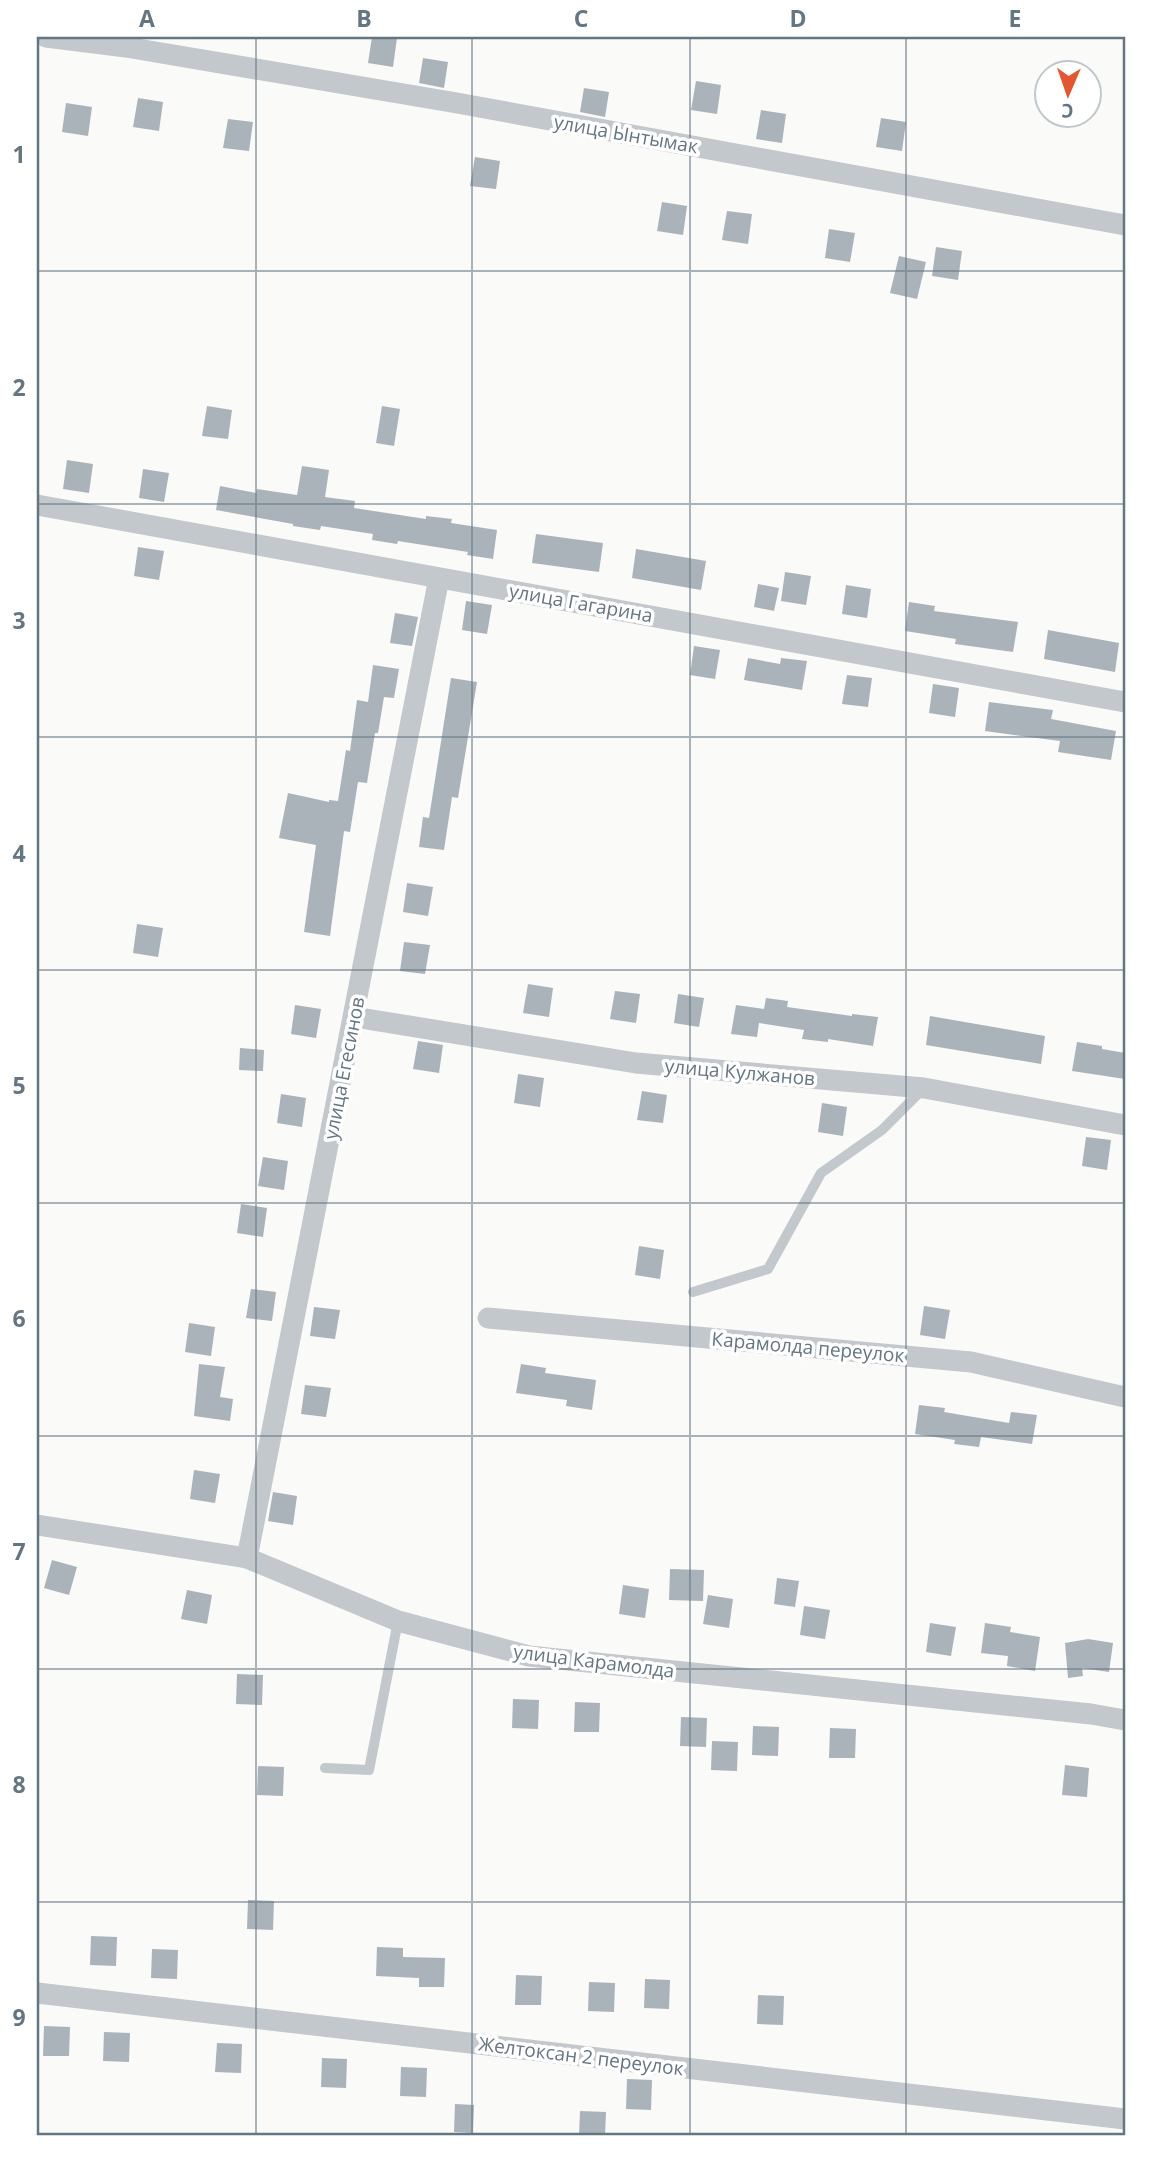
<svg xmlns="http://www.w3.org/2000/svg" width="1162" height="2173" viewBox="0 0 1162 2173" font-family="'Open Sans',sans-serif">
	<rect width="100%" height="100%" fill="#fafaf8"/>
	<path fill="#aab3b9" d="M372 37 397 38 393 67 368 63Z
		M423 58 448 62 444 88 419 83Z
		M696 81 721 85 717 114 691 110Z
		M584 88 609 92 605 117 580 112Z
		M138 98 163 102 159 131 133 127Z
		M66 103 92 107 88 136 62 132Z
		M761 110 786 114 782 143 756 139Z
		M881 118 906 122 902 151 876 147Z
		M228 119 253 122 249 151 223 148Z
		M475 157 500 161 496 189 470 186Z
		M662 202 687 206 683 235 657 231Z
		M727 211 752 214 748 244 722 240Z
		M829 229 855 233 850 262 825 258Z
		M936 247 962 251 958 280 932 276Z
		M899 256 926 262 917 299 890 293Z
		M207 406 232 410 228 439 202 436Z
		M382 406 400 409 394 446 376 443Z
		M67 460 93 464 89 493 63 489Z
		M302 466 329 470 325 497 355 501 354 508 426 519V516L452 519 451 523 497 530 493 559 467 555 468 552 398 541 397 544 372 540 373 534 321 526 320 530 293 526V524L216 510 220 486 256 493 257 489 297 495Z
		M143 469 169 473 164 502 139 498Z
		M536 534 603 543 599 572 532 563Z
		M138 547 164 551 159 580 134 576Z
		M636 549 706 561 701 590 632 578Z
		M785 572 811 576 806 605 781 601Z
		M758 584 779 588 774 611 754 607Z
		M846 585 871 589 867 618 842 614Z
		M466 601 492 605 487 634 462 630Z
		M909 602 935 606 934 611 1018 622 1013 652 955 644 956 639 905 631Z
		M395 613 418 617 412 646 390 643Z
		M1048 630 1119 643 1115 672 1044 659Z
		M694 646 720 650 715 679 690 675Z
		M748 658 780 664 781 658 807 661 802 690 744 680Z
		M373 665 399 669 394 698 384 697 378 733H375L367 783 358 782 350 832 344 831 330 936 304 932 316 845 279 838 288 793 329 802V800L338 801 346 750 350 751 357 700 368 702Z
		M847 675 872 678 868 707 842 704Z
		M451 678 477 682 458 798 452 797 444 850 419 847 423 817 429 818Z
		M933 684 959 688 955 717 929 713Z
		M989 702 1053 710 1051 719 1116 731 1111 760 1058 752 1060 741 985 731Z
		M407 883 433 887 428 916 403 912Z
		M137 924 163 928 158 957 133 953Z
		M404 942 430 945 425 974 400 971Z
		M528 984 553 988 549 1017 523 1013Z
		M615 991 640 994 636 1023 610 1019Z
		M678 994 704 998 699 1027 674 1023Z
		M766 998 788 1001 787 1007 852 1016V1014L878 1017 873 1046 828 1039V1042L802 1039 804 1030 759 1023 757 1037 731 1034 736 1005 764 1009Z
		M295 1005 321 1009 316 1038 291 1034Z
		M930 1016 1045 1036 1041 1064 926 1045Z
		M418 1041 443 1045 439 1073 413 1069Z
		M1077 1042 1102 1046V1049L1125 1053V1079L1072 1071Z
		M240 1048 264 1050 263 1071 239 1070Z
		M518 1074 544 1078 540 1107 514 1103Z
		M642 1091 667 1095 663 1123 637 1120Z
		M281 1094 306 1098 302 1127 277 1123Z
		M822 1103 847 1107 843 1136 818 1132Z
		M1086 1137 1111 1140 1107 1170 1082 1166Z
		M263 1157 288 1161 284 1190 258 1186Z
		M241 1204 267 1208 263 1237 237 1233Z
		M639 1246 664 1250 660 1279 635 1275Z
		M251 1289 276 1292 272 1321 246 1318Z
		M924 1306 950 1310 945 1339 920 1335Z
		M314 1307 340 1310 335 1339 310 1336Z
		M189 1323 215 1327 211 1356 185 1352Z
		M199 1364 225 1367 220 1397 233 1399 230 1421 194 1416Z
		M521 1364 546 1368 545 1373 596 1380 592 1410 566 1406 567 1400 516 1393Z
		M305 1385 331 1388 326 1417 301 1414Z
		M919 1405 945 1408 944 1412 1009 1423 1011 1412 1037 1415 1032 1444 981 1437 979 1447 954 1444 955 1440 915 1434Z
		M194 1470 220 1474 215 1503 190 1499Z
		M273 1492 297 1496 293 1525 268 1521Z
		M52 1560 77 1567 69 1595 44 1588Z
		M670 1569 704 1570 703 1601 669 1600Z
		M777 1578 799 1581 795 1607 774 1604Z
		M623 1585 649 1589 645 1618 619 1614Z
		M187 1590 212 1595 207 1624 181 1619Z
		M708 1595 733 1599 729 1628 703 1624Z
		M804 1606 830 1610 825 1639 800 1635Z
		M930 1623 956 1627 951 1656 926 1652Z
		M985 1623 1011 1627 1010 1632 1040 1637 1035 1671 1007 1666 1008 1656 981 1653Z
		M1088 1639 1113 1643 1109 1672 1082 1668 1083 1676 1068 1678 1065 1643Z
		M237 1674 263 1675 262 1705 236 1704Z
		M513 1699 539 1700 538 1729 512 1728Z
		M575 1702 600 1703 599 1732H574Z
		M681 1717 707 1718 706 1747 680 1746Z
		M753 1726 779 1727 778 1756 752 1755Z
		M830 1728 856 1729 855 1758H829Z
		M712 1741 738 1742 737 1771 711 1770Z
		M1065 1765 1089 1768 1087 1797 1062 1795Z
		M258 1766 284 1767 283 1796 257 1795Z
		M248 1900 274 1901 273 1930 247 1929Z
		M91 1936 117 1937 116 1966 90 1965Z
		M377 1947 403 1948V1957L445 1958 444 1987H419V1978L376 1976Z
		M152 1949 178 1950 177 1979 151 1978Z
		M516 1975 542 1976 541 2005H515Z
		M645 1979 670 1980 669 2009 644 2008Z
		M589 1982 615 1983 614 2012 588 2011Z
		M758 1995 784 1996 783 2025 757 2024Z
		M44 2026 70 2027 69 2056H43Z
		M104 2032 130 2033 129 2062 103 2061Z
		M217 2043 242 2044 241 2073 215 2072Z
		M322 2058 347 2059 346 2088 321 2087Z
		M401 2067 427 2068 426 2097 400 2096Z
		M627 2079 652 2080 651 2110 626 2109Z
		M455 2104 474 2105 473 2133 454 2132Z
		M580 2111 606 2112 605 2136H579Z"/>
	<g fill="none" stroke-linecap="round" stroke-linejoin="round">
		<path stroke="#c3c8cc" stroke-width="10" d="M693 1292 768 1269 821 1173 882 1130 924 1088
			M325 1768 369 1770 398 1621"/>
		<path stroke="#c3c8cc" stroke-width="21" d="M46 37 126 47 457 103 1125 225
			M37 505 1125 702
			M354 1017 636 1063 924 1088 1125 1125
			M488 1318 971 1362 1125 1397
			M37 1525 247 1558 398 1621 529 1656 1091 1714 1125 1720
			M247 1558 439 578
			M37 1993 1125 2119"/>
	</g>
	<path fill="none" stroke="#657683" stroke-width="2" stroke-opacity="0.55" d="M256 37V2136M472 37V2136M690 37V2136M906 37V2136M37 271H1125M37 504H1125M37 737H1125M37 970H1125M37 1203H1125M37 1436H1125M37 1669H1125M37 1902H1125"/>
	<g text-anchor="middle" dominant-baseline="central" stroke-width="7" stroke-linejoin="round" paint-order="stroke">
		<g font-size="19" fill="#657683" stroke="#fff">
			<text transform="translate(626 134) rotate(10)">улица Ынтымак</text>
			<text transform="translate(581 603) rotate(10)">улица Гагарина</text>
			<text transform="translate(344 1068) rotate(-79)">улица Егесинов</text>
			<text transform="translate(740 1072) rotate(5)">улица Кулжанов</text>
			<text transform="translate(808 1347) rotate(5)">Карамолда переулок</text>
			<text transform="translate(594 1661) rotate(7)">улица Карамолда</text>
			<text transform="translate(581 2056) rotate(7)">Желтоксан 2 переулок</text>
		</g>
	</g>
	<rect width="1162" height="2173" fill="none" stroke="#ffffff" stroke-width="77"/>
	<g transform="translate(1068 94) rotate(182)"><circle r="33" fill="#ffffff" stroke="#c1c8cd" stroke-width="2"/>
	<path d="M0-5L12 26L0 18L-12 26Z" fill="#e4572e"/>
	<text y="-10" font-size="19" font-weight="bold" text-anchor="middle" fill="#657683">С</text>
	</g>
	<rect x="38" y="38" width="1086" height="2096" fill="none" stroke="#657683" stroke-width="2.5"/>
	<g font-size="23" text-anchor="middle" font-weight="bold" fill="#657683">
		<text x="147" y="27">A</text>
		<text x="364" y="27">B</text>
		<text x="581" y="27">C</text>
		<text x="798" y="27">D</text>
		<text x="1015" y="27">E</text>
		<text x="19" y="163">1</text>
		<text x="19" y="396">2</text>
		<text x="19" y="629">3</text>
		<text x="19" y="862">4</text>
		<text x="19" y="1094">5</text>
		<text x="19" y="1327">6</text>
		<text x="19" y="1560">7</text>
		<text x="19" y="1793">8</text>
		<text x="19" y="2026">9</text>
	</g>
</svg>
